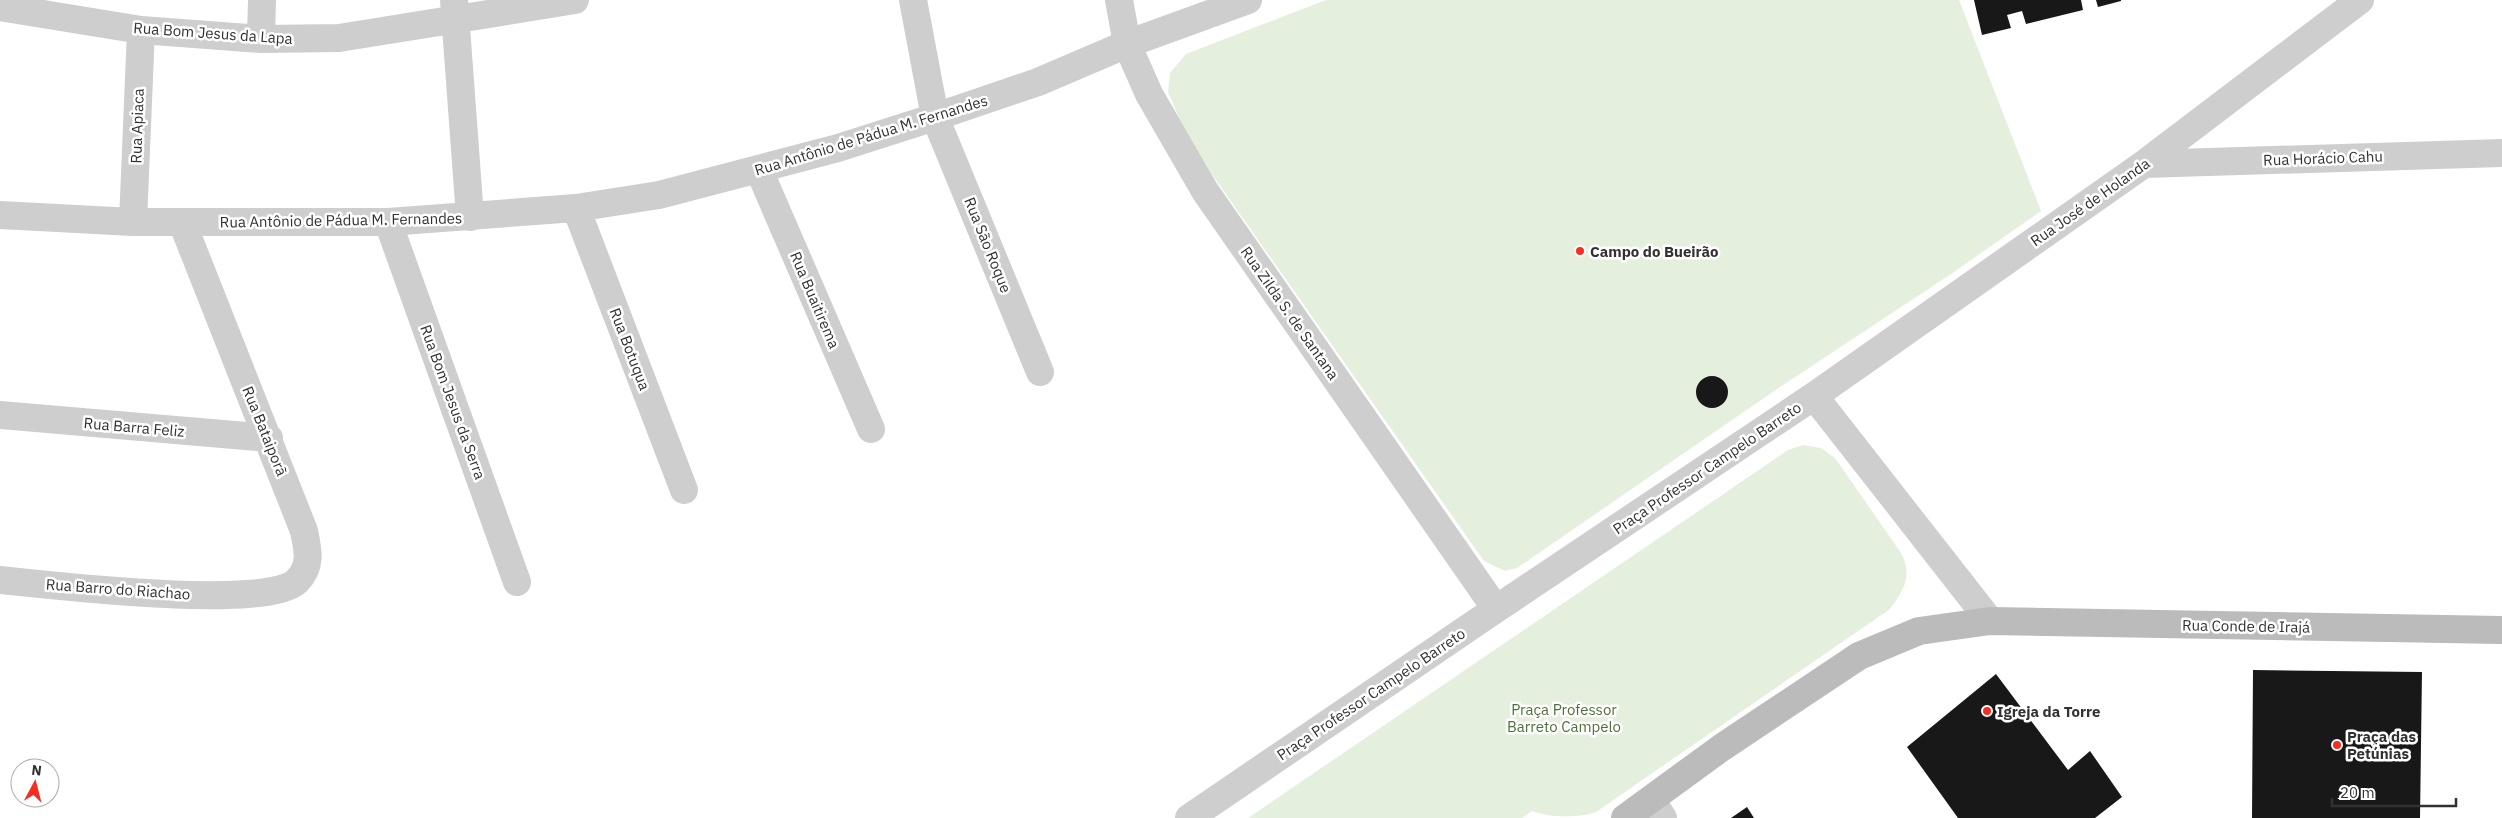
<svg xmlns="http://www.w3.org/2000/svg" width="2502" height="818" viewBox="0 0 2502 818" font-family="'IBM Plex Sans',sans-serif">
	<rect width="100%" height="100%" fill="#fff"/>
	<path fill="#e5efde" d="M1326 0H1959L2041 211 1954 272 1780 387 1517 568 1505 571 1484 561 1211 173 1180 120 1168 92 1170 73 1186 54Z
		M1803 445 1821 448 1835 458 1901 553C1913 575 1904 590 1890 609L1596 812C1579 818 1550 818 1532 811L1522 818H1248L1788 450Z"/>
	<path fill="#181818" d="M1974 0H2081L2083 10 2026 24 2022 11 2007 15 2011 28 1982 35Z
		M2096 0H2121V1L2098 7Z
		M1696 392a16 16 0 1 1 32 0a16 16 0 1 1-32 0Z
		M2253 670 2422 672 2420 818H2252Z
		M1996 674 2068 770 2090 751 2122 797 2095 818H1958L1907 747Z
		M1747 807 1754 818H1731Z"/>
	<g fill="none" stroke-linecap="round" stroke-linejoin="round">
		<path stroke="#cecece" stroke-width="28" d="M454 0 470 217
			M913 0 935 117 1040 372
			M1119 0 1127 44 1149 94 1205 191 1496 609
			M0 7 141 30 261 39 339 38 575 0
			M261 39 262 0
			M2144 164 2502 153
			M759 170 871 429
			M576 208 684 490
			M0 215 133 222H388L576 208 659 195 838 148 935 117 1038 82 1127 44 1248 0
			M133 222 141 30
			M388 222 517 582
			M1814 396 1990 621
			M0 415 269 438
			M0 580C49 585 268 611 297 581 312 566 308 550 304 531L182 222
			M1651 800 1663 818
			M1189 818 1496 609 1814 396 2144 164 2360 0"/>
		<path stroke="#bbb" stroke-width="28" d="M1625 818 1721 748 1859 656 1919 631 1990 621 2502 630"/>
	</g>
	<g fill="#f72d24" stroke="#fff" stroke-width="2">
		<circle cx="1580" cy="251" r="5"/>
		<circle cx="1987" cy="711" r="5"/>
		<circle cx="2337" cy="745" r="5"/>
	</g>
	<g text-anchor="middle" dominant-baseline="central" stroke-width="5" stroke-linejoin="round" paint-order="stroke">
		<g font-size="15" fill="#313131" stroke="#fff">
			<text transform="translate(213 33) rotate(4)">Rua Bom Jesus da Lapa</text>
			<text transform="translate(137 126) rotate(-88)">Rua Apiaca</text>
			<text transform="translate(871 135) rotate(-17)">Rua Antônio de Pádua M. Fernandes</text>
			<text transform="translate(2323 158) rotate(-2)">Rua Horácio Cahu</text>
			<text transform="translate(2090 202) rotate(-35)">Rua José de Holanda</text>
			<text transform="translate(341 220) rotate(-1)">Rua Antônio de Pádua M. Fernandes</text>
			<text transform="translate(988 245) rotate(68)">Rua São Roque</text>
			<text transform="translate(815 300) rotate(67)">Rua Buaitirema</text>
			<text transform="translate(1290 313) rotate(55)">Rua Zilda S. de Santana</text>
			<text transform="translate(630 349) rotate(69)">Rua Botuqua</text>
			<text transform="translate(453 402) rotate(70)">Rua Bom Jesus da Serra</text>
			<text transform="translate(134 427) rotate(5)">Rua Barra Feliz</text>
			<text transform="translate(265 431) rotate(68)">Rua Bataiporã</text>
			<text transform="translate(1707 468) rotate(-34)">Praça Professor Campelo Barreto</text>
			<text transform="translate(118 589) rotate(4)">Rua Barro do Riachao</text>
			<text transform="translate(2246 626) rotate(1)">Rua Conde de Irajá</text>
			<text transform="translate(1371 694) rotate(-34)">Praça Professor Campelo Barreto</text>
		</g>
		<g font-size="15" font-weight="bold" fill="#313131" stroke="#fff" text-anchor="start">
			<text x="1590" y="251">Campo do Bueirão</text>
			<text x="1997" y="711">Igreja da Torre</text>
			<text x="2347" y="736">Praça das<tspan x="2347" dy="17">Petúnias</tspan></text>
		</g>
		<g font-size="15" fill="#4d7239" stroke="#fff">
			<text x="1564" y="709">Praça Professor<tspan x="1564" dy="17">Barreto Campelo</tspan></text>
		</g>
	</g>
	<g transform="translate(35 783) rotate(7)"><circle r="24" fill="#ffffff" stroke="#adadad"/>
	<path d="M0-4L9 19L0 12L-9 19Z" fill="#f72d24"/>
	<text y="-8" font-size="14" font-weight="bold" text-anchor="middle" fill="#313131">N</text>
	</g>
	<path d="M2332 798v8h124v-8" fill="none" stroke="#313131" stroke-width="2.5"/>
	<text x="2340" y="798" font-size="15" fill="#313131" stroke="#ffffff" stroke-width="4" paint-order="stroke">20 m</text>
</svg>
